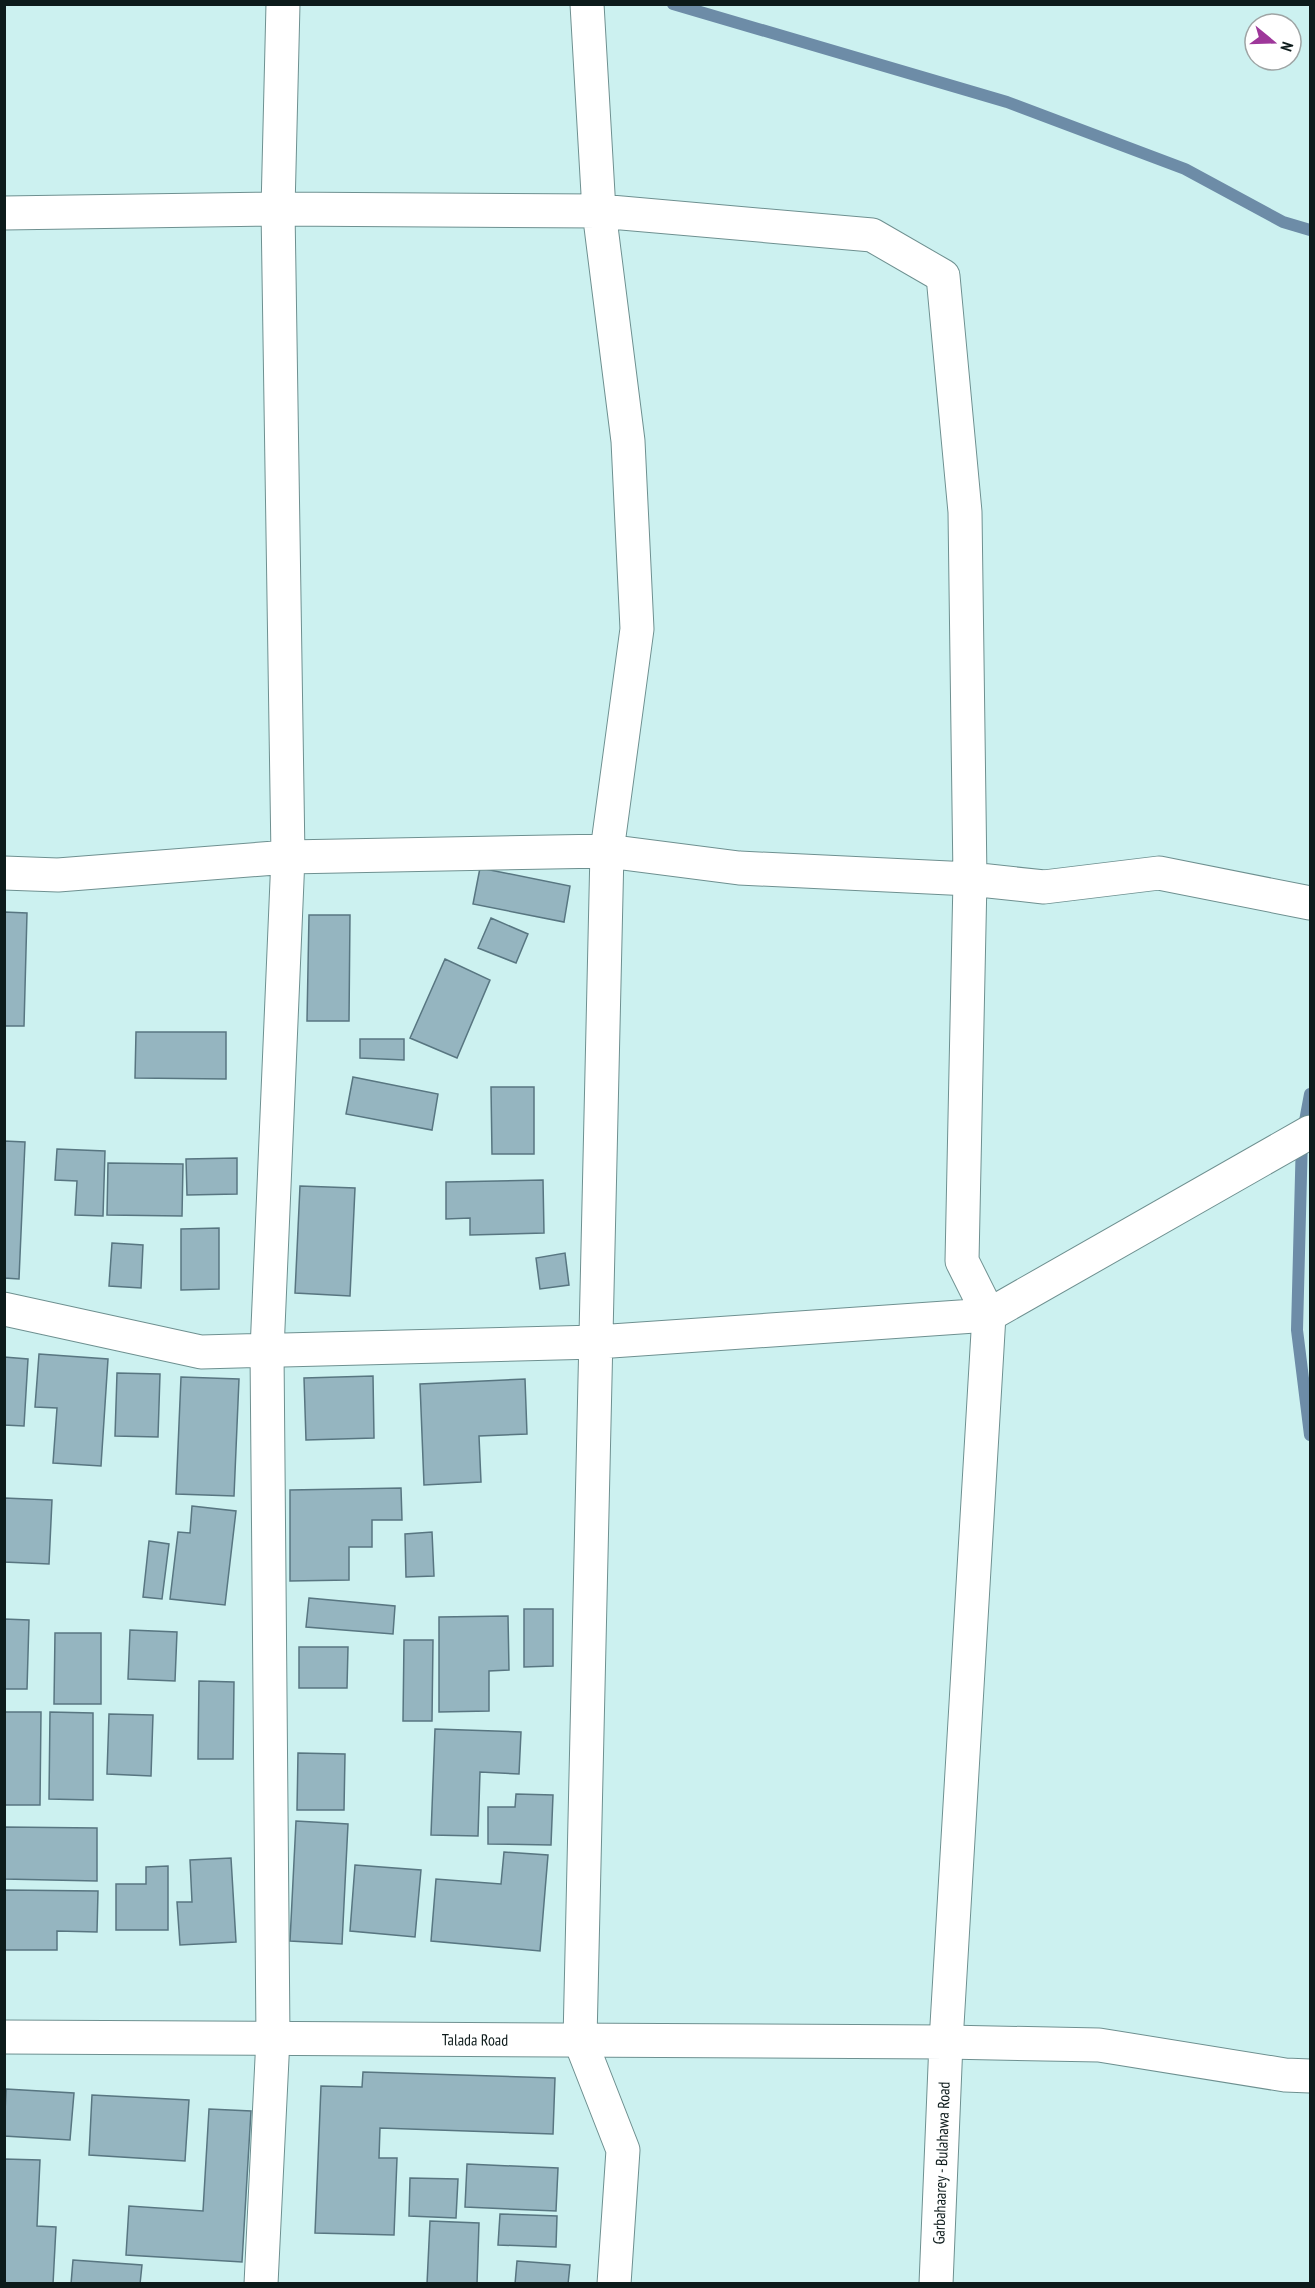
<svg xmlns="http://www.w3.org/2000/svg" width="1315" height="2288" viewBox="0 0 1315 2288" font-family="'PT Sans Narrow',sans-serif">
	<rect width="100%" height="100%" fill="#ccf1f0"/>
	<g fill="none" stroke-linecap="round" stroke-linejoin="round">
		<path stroke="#6d8ca7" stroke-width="12" d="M673 4 1007 102 1185 169 1283 222 1310 230
			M1310 1094 1302 1137 1297 1330 1310 1435"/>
	</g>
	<path fill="#95b5c0" stroke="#587681" stroke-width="1.5" d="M480 868 570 886 564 922 473 904Z
		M4 912 27 913 24 1026H4Z
		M309 915H350L349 1021H307Z
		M491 918 528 934 516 963 478 948Z
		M445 959 490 980 457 1058 410 1038Z
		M136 1032H226V1079L135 1078Z
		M360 1039H404V1060L360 1058Z
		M353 1077 438 1094 432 1130 346 1114Z
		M491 1087H534V1154H492Z
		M4 1141 25 1142 19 1279 4 1278Z
		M57 1149 105 1151 103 1216 75 1215 77 1181 55 1180Z
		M237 1158V1194L187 1195 186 1159Z
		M108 1163 183 1164 182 1216 107 1215Z
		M543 1180 544 1233 470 1235V1218L446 1219V1182Z
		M300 1186 355 1188 350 1296 295 1293Z
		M219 1228V1289L181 1290V1229Z
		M112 1243 143 1245 141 1288 109 1286Z
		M565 1253 569 1285 540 1289 536 1258Z
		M39 1354 108 1359 101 1466 53 1463 57 1408 35 1407Z
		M4 1357 28 1359 24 1426 4 1425Z
		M117 1373 160 1374 158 1437 115 1436Z
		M373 1376 374 1438 306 1440 304 1378Z
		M181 1377 239 1379 234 1496 176 1494Z
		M525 1379 527 1434 479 1436 481 1482 424 1485 420 1384Z
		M401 1488 402 1520H372V1547H349V1580L290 1581V1490Z
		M4 1498 52 1500 49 1564 4 1562Z
		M192 1506 236 1511 225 1605 170 1599 178 1532 190 1533Z
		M432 1532 434 1576 406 1577 405 1534Z
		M149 1541 169 1544 162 1599 143 1597Z
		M309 1598 395 1606 393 1634 306 1627Z
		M524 1609H553V1666L524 1667Z
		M508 1616 509 1670 489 1671V1711L439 1712V1617Z
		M4 1619 29 1620 27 1689H4Z
		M130 1630 177 1632 175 1681 128 1679Z
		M55 1633H101V1704H54Z
		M404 1640H433L432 1721H403Z
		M299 1647H348L347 1688H299Z
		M199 1681 234 1682 233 1759H198Z
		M4 1712H41L40 1805H4Z
		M50 1712 93 1713V1800L49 1799Z
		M109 1714 153 1715 151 1776 107 1774Z
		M435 1729 521 1732 519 1774 480 1772 478 1836 431 1835Z
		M298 1753 345 1754 344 1810H297Z
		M516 1794 553 1795 551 1845 488 1844V1807H515Z
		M296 1821 348 1824 342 1944 290 1941Z
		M4 1827 97 1828V1881L4 1879Z
		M504 1852 548 1855 540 1951 431 1941 436 1879 501 1884Z
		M231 1858 236 1942 180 1945 177 1902H192L190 1860Z
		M355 1865 421 1870 415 1937 350 1931Z
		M168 1866V1930H116V1884H146V1867Z
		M4 1890 98 1891 97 1932 57 1931V1950H4Z
		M363 2072 555 2078 553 2134 380 2128 379 2158H397L394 2235 315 2233 321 2086 362 2087Z
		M6 2089 74 2093 70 2140 4 2136Z
		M92 2095 189 2100 185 2161 89 2155Z
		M209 2109 251 2111 242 2262 126 2255 129 2206 203 2211Z
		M4 2159 40 2160 37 2226 56 2227 53 2284H4Z
		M467 2164 558 2168 556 2211 465 2207Z
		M410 2178 458 2179 456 2218 409 2216Z
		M500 2214 557 2216 556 2247 498 2245Z
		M430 2221 479 2223 477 2284H427Z
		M73 2260 142 2265 140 2284H71Z
		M517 2261 570 2265 568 2284H515Z"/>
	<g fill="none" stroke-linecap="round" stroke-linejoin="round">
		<defs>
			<path id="minor" d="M587 4 599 211 628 441 637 629 607 851 580 2040 623 2150 614 2284
				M4 213 278 209 599 211 872 235 943 276 965 512 970 879 962 1261 989 1315 597 1342 201 1352 4 1309
				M4 873 58 875 288 857 607 851 739 868 970 879 1044 887 1159 873 1310 903
				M946 2042 1099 2045 1285 2075 1310 2076
				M261 2284 273 2038 267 1351 288 857 278 209 283 4"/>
			<path id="tertiary" d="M946 2042 989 1315 1310 1132"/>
			<g id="secondary">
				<path id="s1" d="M4 2037 946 2042 936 2284"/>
			</g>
		</defs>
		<use href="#minor" stroke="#6e9090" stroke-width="35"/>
		<use href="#tertiary" stroke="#6e9090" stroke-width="35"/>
		<use href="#secondary" stroke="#6e9090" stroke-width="35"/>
		<use href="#minor" stroke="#fff" stroke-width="33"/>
		<use href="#tertiary" stroke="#fff" stroke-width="33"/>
		<use href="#secondary" stroke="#fff" stroke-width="33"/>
	</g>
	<g text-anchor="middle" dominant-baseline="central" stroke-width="5" stroke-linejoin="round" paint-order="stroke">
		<g font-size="16" fill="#0d1b1b" stroke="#fff">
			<text stroke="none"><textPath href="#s1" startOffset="471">Talada Road</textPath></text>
			<text transform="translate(941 2163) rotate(-88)">Garbahaarey - Bulahawa Road</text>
		</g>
	</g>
	<rect width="1315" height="2288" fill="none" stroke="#0d1b1b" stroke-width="12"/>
	<g transform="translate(1273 42) rotate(109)"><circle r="28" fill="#ffffff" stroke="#9ea4a4" stroke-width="1.5"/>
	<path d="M0-4.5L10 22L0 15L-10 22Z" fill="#9e379a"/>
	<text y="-9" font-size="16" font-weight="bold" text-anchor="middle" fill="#0d1b1b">N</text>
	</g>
</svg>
